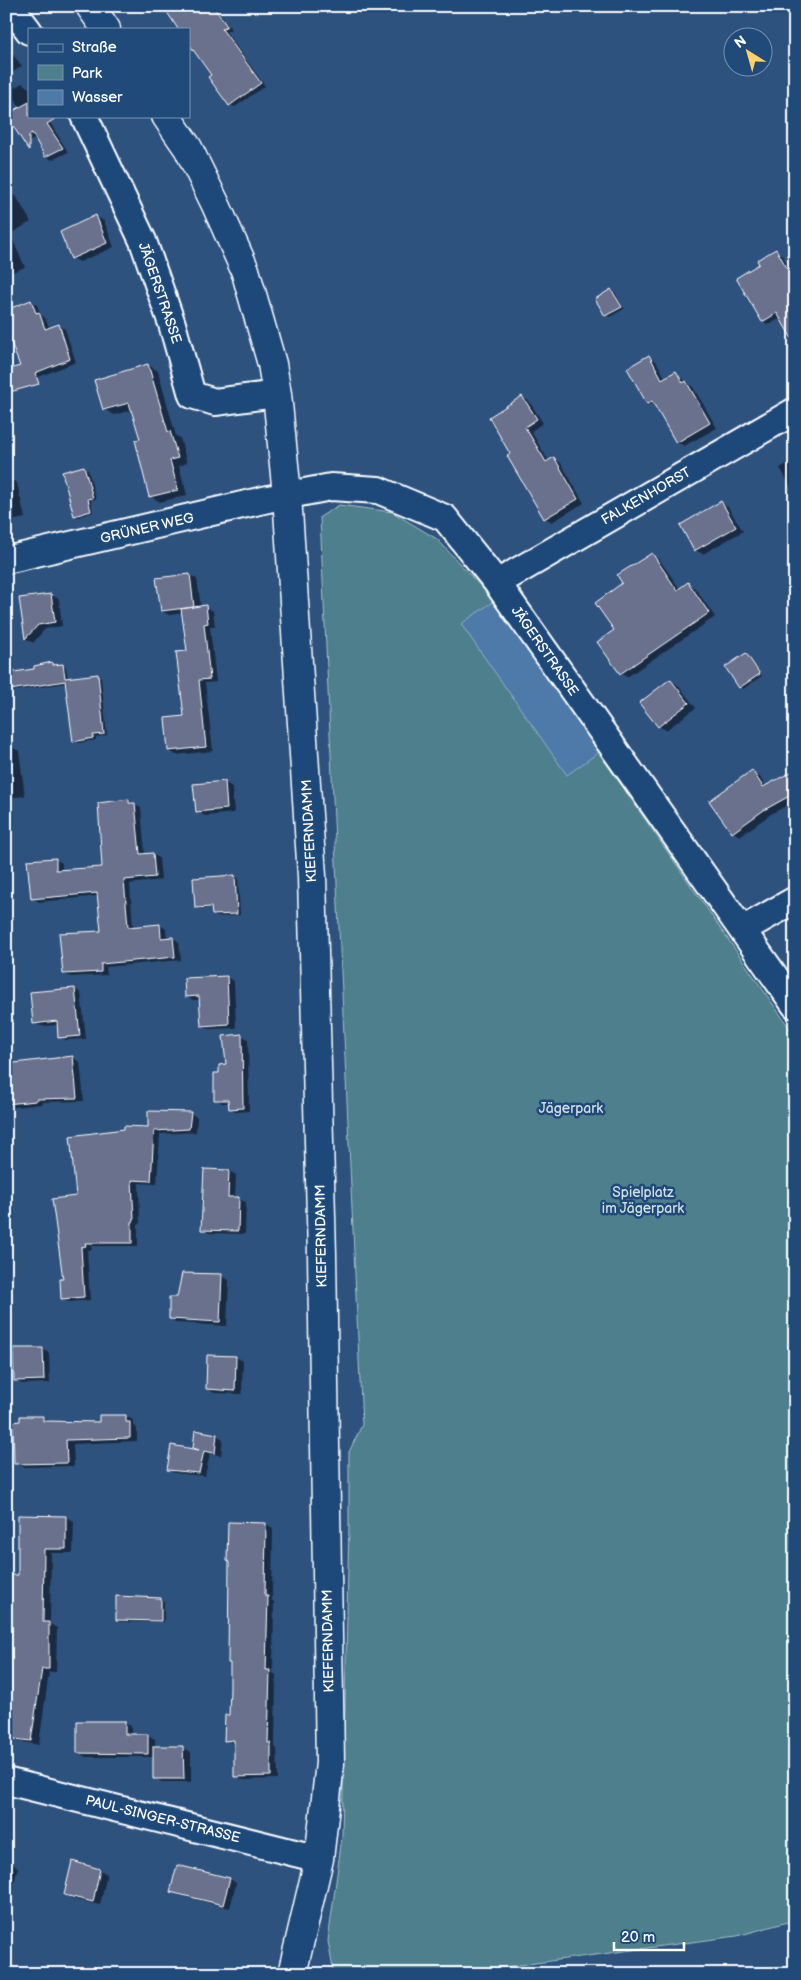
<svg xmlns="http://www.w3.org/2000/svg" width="801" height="1980" viewBox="0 0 801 1980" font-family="'Balsamiq Sans',sans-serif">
	<rect width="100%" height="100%" fill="#2e527e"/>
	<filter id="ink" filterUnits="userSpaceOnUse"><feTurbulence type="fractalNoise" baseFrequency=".02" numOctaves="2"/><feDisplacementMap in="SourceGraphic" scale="10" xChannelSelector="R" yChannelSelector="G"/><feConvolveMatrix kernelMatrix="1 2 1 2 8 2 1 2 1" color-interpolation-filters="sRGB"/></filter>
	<g filter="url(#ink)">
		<path fill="#4e808c" stroke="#a6c0c6" d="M339 505 392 512 437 539 494 601 795 1036V1920L737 1936 453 1974H334L328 1941 342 1837 349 1524V1452L362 1425 320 517Z"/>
		<path fill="#4d7aa9" stroke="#94afcb" d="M494 601 599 752 567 775 461 624Z"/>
		<path fill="#0007" d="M149 6H158L153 9Z
			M164 6H215L231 29 226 32 265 86 235 107 230 105 189 42V29Z
			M6 46 22 66 6 77Z
			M22 83 29 88V116H46L68 152 52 160 46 156 36 138 29 142 20 108 11 90Z
			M9 193 16 196 31 222 10 234 25 267 6 275V194Z
			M96 216 104 221 114 247 80 262 72 258Z
			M776 251 782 255 790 268 781 318 769 325 763 321 761 264Z
			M611 290 615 292 624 309 610 317 606 315 597 299Z
			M31 301 37 305 41 315 45 318 50 329 59 326 65 329 76 362 31 380Z
			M649 357 656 361 666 379 676 373 693 387 717 428 684 446 677 442 656 406 648 403Z
			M148 365 158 371 176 436 180 438 187 463 179 466 187 495 160 502 150 496 142 440 132 410 114 415 104 409Z
			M522 397 529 401 543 423 531 431 549 462 554 459 561 463 584 503 552 522 545 518 512 454Z
			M795 459V494L780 468Z
			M84 468 88 470 96 499 91 500 93 512 78 517 75 515Z
			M14 481 17 483 25 518 6 522V483Z
			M721 502 728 507 743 531 703 554 695 550Z
			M652 555 659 559 680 589 688 584 695 588 715 617 627 677 620 673 616 630 624 583Z
			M189 575 197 579 201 607H206L213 611 215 627H210L216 682 205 683 213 751 176 755 170 751 185 718 188 652 183 613 169 615 162 611Z
			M51 595 59 599 62 626 45 629 33 643 26 639 21 599Z
			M746 655 749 657 762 676 743 689 740 687Z
			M52 664 56 666 63 665 66 667 68 679 98 675 101 677 107 735 96 737V740L78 743 75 741 67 683 14 691 11 689 35 670Z
			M671 681 678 685 696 708 666 730 658 726Z
			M11 747 19 751 25 796 6 798V748Z
			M752 772 759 776 766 786 795 772V801L771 814 740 836 733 832Z
			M224 782 232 787 234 813 205 816 197 811Z
			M129 800 141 808 145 855 153 854 159 858 161 880 130 884 133 927 160 925 166 929 167 939 173 938 179 942 181 960 106 967 107 975 71 977 64 974 102 932 99 896 39 902 33 898 55 859 62 863V871L104 868Z
			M234 877 238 878 240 915 217 917 213 915V908L199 909 196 907Z
			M227 977 234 981 236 1028 209 1029 202 1025 201 1000H193L186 996Z
			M75 989 81 993 86 1039 66 1040 60 1037 58 1025 41 1026 34 1023 32 993Z
			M241 1035 248 1039 249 1111 237 1112 230 1108V1103H222L216 1099 220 1074 227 1066Z
			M73 1058 80 1062 84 1101 42 1102V1104L6 1108V1065Z
			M190 1113 197 1117 196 1132 160 1134 157 1184 139 1183 140 1224 138 1225V1246H91L92 1250H87L90 1300 69 1302 63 1298 77 1197 149 1128Z
			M206 1170 229 1171 236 1175 235 1198 246 1202 245 1234 209 1233 203 1229Z
			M222 1276 229 1280 227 1326 177 1323 170 1319 178 1298Z
			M43 1349 49 1353 50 1383 22 1384 15 1380Z
			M236 1357 243 1361 242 1394 214 1393 207 1388Z
			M125 1416 133 1420V1425L137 1428V1441L73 1444 74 1466 23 1467 15 1463 43 1417 50 1421 100 1423Z
			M196 1432 217 1435 223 1439 221 1456 210 1453 205 1476 174 1473 168 1469 200 1451 194 1447Z
			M19 1517H66L74 1521 73 1553H51L50 1624 57 1628 56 1672H49L39 1745 6 1739V1709L12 1696 19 1576Z
			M266 1524 273 1528 272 1600 274 1602 273 1673 276 1675 275 1747 277 1749 278 1779 243 1780 236 1776 235 1744 226 1740Z
			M160 1599 164 1601V1622H120L117 1620Z
			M124 1723 131 1726V1735H148L155 1739V1748H183L191 1752V1782H162L154 1778V1757H86L79 1753Z
			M6 1861 18 1867 10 1899 6 1898Z
			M178 1866 230 1879 236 1883 230 1908 178 1895 172 1891Z
			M100 1870 107 1874 100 1905 73 1899 65 1895Z"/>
		<path fill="#6a718d" stroke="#fff" d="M163 6H213L227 26 222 29 261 83 229 106 208 77 211 75 189 44V29H178Z
			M29 102V116H59L47 124 63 148 45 157 32 133 29 135V151L6 115Z
			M96 215 107 243 71 259 60 232Z
			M776 249 787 268 795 264V344L777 313 762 322 736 278 759 264 757 260Z
			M611 289 622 307 605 316 595 299Z
			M31 300 36 313 39 312 45 329 59 324 70 359 35 373 39 384 6 393V370L20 366 6 330V310Z
			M649 355 662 379 676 371 683 383 686 381 710 423 676 443 652 401 647 404 627 368Z
			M148 364 168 432 170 431 178 458 170 460 178 490 149 497 135 440 140 439 129 403 103 410 94 380Z
			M522 396 537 419 525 427 546 462 554 457 578 499 544 519 507 456 510 454 489 417Z
			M84 466 93 498 88 499 91 511 74 516 62 472Z
			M721 501 736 527 694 551 680 525Z
			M652 553 677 590 688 582 709 613 620 674 597 642 614 630 595 603 622 583 617 575Z
			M190 574 194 607 161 611 156 578Z
			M51 594 55 622 38 625 25 639 19 598Z
			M206 605 208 623 204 624 210 679 199 680 206 747 168 751 165 718 184 716 176 652 187 651 181 609Z
			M746 653 760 674 739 688 725 667Z
			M52 662 53 665 63 664 65 678 98 674 104 734 93 735V738L73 742 65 681 10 690 7 673 34 669V666Z
			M670 679 689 703 658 727 639 703Z
			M752 770 763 787 795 770V793L764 810 732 833 709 801Z
			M225 781 227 809 196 812 193 784Z
			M129 799V803H135L140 854 153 853 155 877 124 880 128 927 160 924 161 938 173 937 175 957 101 964V972L63 974 59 933 101 931 97 893 31 899 27 860 56 858V870L102 867 98 803Z
			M235 875 237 914 212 915 211 907 195 908 193 878Z
			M227 976 229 1024 201 1026 199 996 185 997 184 978Z
			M75 988 80 1036 58 1038 57 1021 33 1024 30 992Z
			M242 1034 243 1108 229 1109 228 1100H214V1073H219V1065L226 1064 223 1036Z
			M73 1056 77 1098 36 1099V1101L6 1104V1064Z
			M148 1111 191 1112 189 1129 154 1131 151 1181 132 1180 134 1221 132 1222V1243H85L86 1246 81 1247 84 1297 61 1299 60 1279H63L52 1199 76 1196 70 1136 124 1129V1126L148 1127Z
			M204 1169 229 1170 228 1197H239L238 1231 201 1230Z
			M182 1273 222 1274 220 1322 169 1319V1297H177Z
			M13 1348H43L44 1380 14 1381Z
			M207 1355 236 1356 235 1391 206 1389Z
			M99 1415H126V1422H130V1438L66 1440 67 1463 14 1464 13 1422 20 1421V1416H43V1421L99 1422Z
			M195 1430 217 1434 215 1453 204 1451 199 1473 167 1470 171 1445 199 1450 193 1448Z
			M18 1515 66 1516V1549H44L43 1622H49V1669H42L31 1741 6 1738V1694L11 1695V1575H18Z
			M228 1522 266 1523 265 1596H268L266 1670H270L268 1743H271V1776L234 1777V1740L224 1741 225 1715H229L230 1689V1663H228L229 1562 227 1561Z
			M116 1596 161 1598V1621L116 1620Z
			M77 1721H125V1734H148V1754L77 1753Z
			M153 1746H183L184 1779H153Z
			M72 1861 100 1869 93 1902 64 1895Z
			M177 1865 230 1878 223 1905 170 1892Z"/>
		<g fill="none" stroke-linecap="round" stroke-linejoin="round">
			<defs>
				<path id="street" d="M10 6 29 31
					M84 116 143 241 172 324 192 395 215 402 277 394
					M6 560 268 499 331 487 378 490 445 518 497 583 795 1005
					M497 583 795 411
					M742 930 795 900
					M6 1781 319 1859"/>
				<path id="secondary" d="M90 6 106 29
					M166 116 188 148 215 203 245 270 272 364 277 394 287 495 312 876 322 1255 330 1763 319 1859 292 1974"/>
			</defs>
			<use href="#street" stroke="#fff" stroke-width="30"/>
			<use href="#secondary" stroke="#fff" stroke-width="31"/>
			<use href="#street" stroke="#1f4a7a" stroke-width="26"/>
			<use href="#secondary" stroke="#1f4a7a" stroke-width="28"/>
		</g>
	</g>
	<g text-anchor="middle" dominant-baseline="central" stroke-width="5" stroke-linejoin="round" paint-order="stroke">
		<g font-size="14" fill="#fff" stroke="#1f4a7a">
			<text transform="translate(160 293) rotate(71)">JÄGERSTRASSE</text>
			<text transform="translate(646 496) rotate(-30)">FALKENHORST</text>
			<text transform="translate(147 528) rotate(-13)">GRÜNER WEG</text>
			<text transform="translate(545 651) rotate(55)">JÄGERSTRASSE</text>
			<text transform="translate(309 831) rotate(-93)">KIEFERNDAMM</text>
			<text transform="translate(321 1236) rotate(-91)">KIEFERNDAMM</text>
			<text transform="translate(328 1641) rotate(-91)">KIEFERNDAMM</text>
			<text transform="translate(163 1819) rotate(14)">PAUL-SINGER-STRASSE</text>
		</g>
		<g font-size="14" fill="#d3dfe2" stroke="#1f4a7a">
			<text x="571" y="1108">Jägerpark</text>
			<text x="643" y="1192">Spielplatz<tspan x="643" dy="16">im Jägerpark</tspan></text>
		</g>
	</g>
	<rect width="801" height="1980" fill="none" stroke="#1f4a7a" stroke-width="25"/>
	<rect x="12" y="12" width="776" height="1955" fill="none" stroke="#fff" stroke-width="2" filter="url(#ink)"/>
	<rect x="28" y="28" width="162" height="90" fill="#1f4a7a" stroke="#7992af"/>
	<rect x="38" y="44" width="25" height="8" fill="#1f4a7a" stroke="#7992af"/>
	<text x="72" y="52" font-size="15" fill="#ffffff">Straße</text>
	<rect x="38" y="65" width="25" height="15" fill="#4e808c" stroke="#7992af"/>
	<text x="72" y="78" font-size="15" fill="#ffffff">Park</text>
	<rect x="38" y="90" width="25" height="15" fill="#4d7aa9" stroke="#7992af"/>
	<text x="72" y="102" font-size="15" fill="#ffffff">Wasser</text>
	<g transform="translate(748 52) rotate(323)"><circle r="24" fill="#1f4a7a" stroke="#7992af"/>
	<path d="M0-4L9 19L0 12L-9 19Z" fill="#ffd166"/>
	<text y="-8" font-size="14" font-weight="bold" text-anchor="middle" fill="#ffffff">N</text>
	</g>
	<path d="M614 1942v8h70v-8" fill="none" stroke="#ffffff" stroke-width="2.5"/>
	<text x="621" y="1942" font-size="15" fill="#ffffff" stroke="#1f4a7a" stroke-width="4" paint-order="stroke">20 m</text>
</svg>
